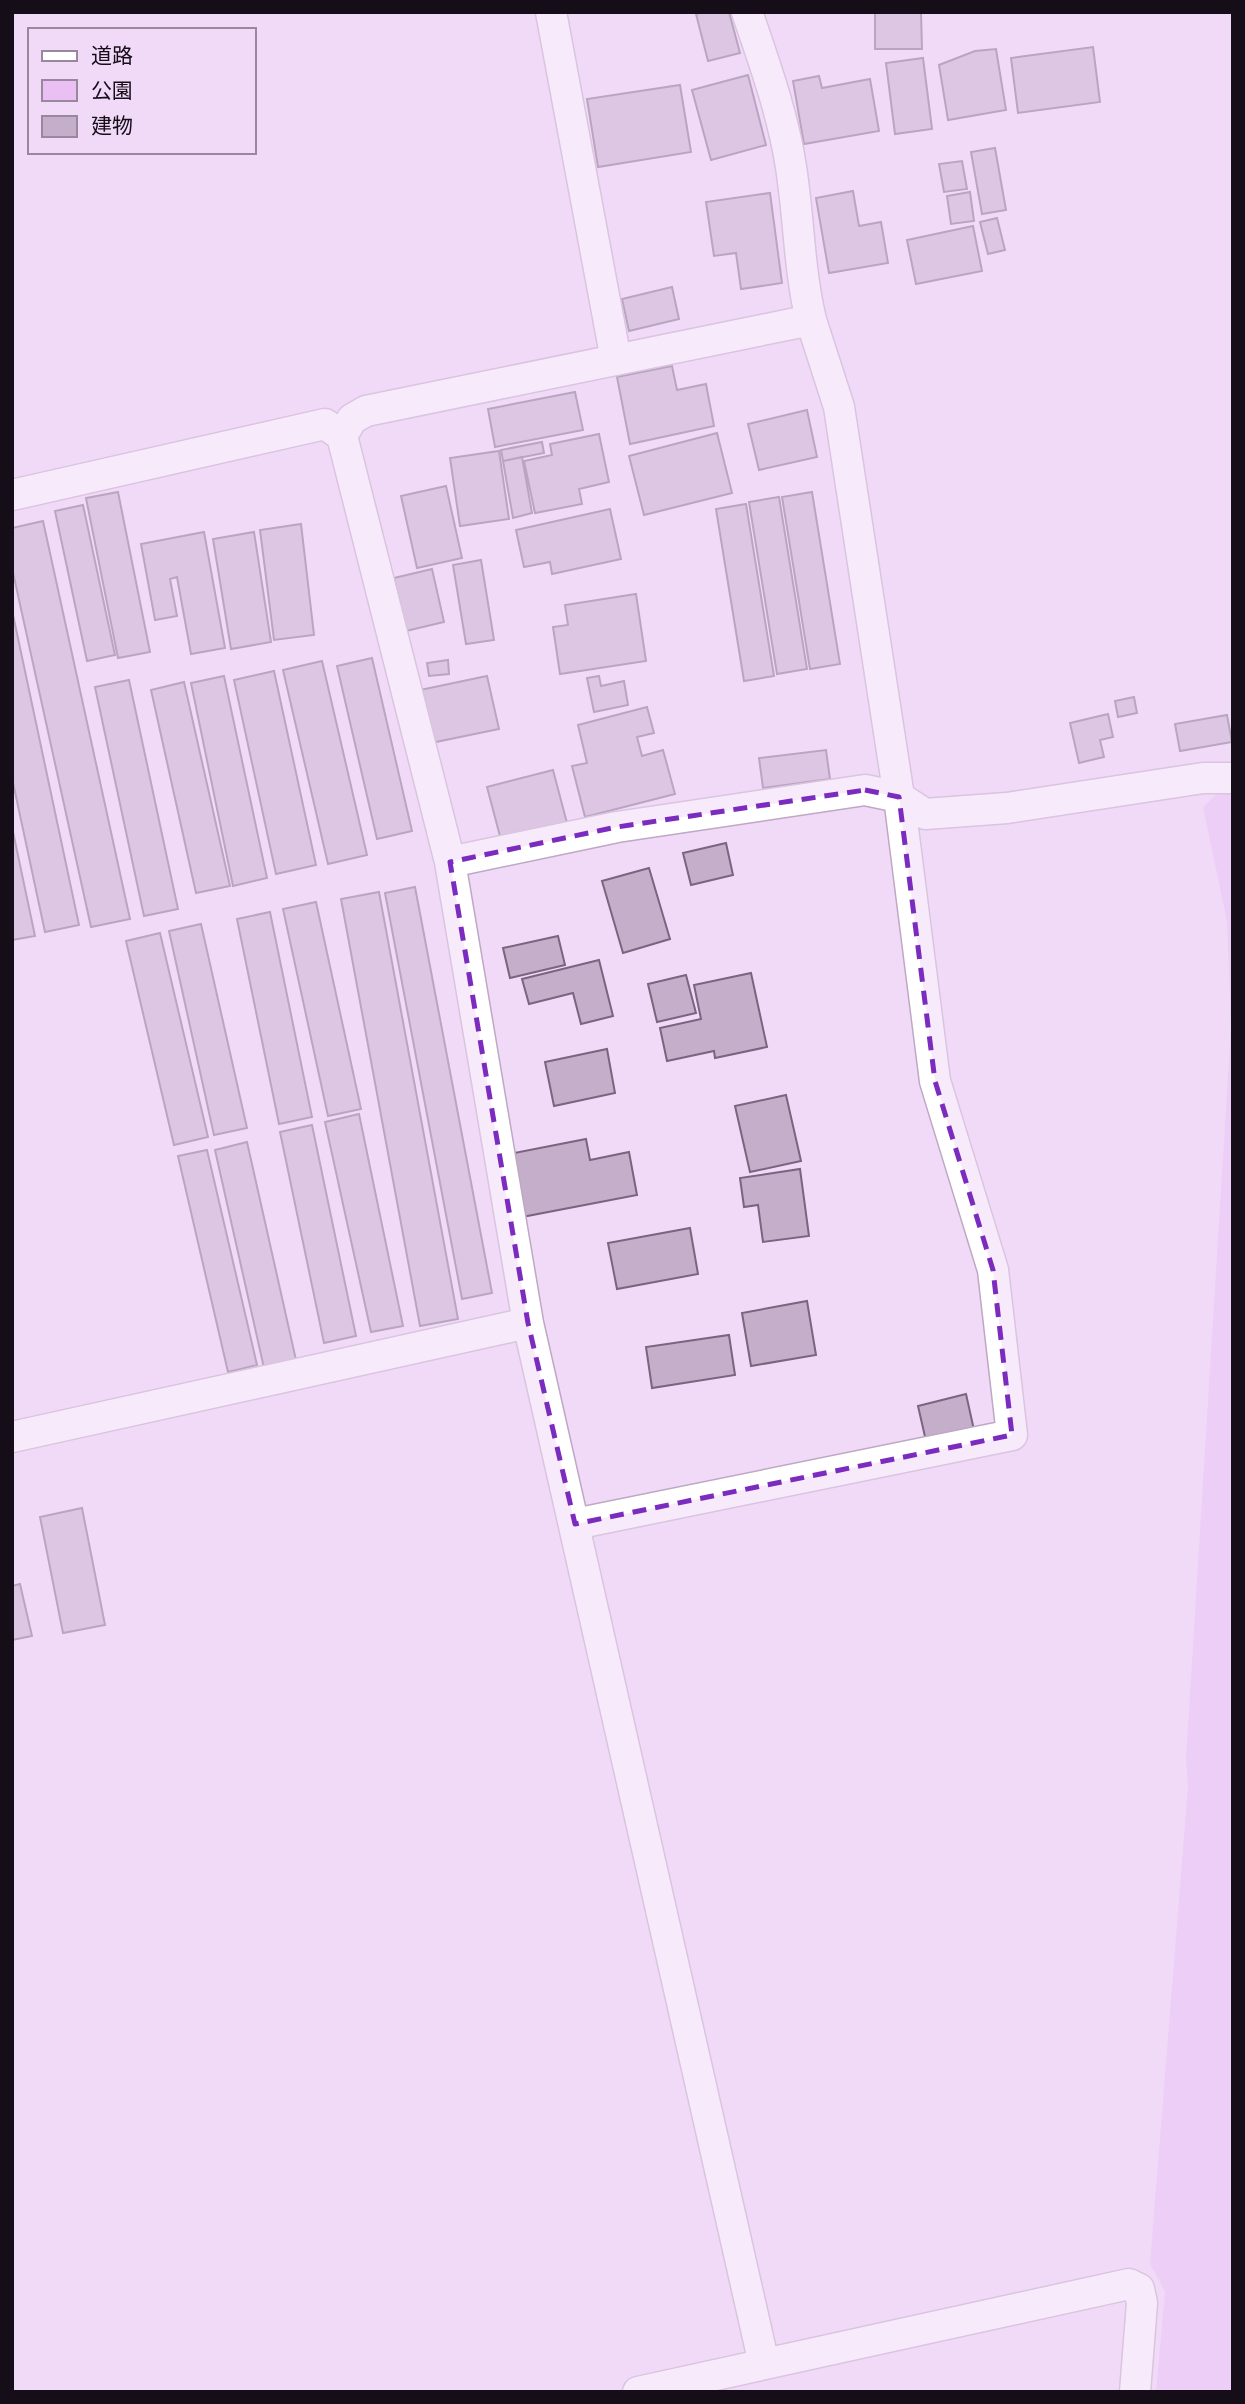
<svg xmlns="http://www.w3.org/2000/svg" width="1245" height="2404" viewBox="0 0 1245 2404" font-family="Manrope,'Noto Sans JP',sans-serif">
	<rect width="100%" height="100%" fill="#f1daf7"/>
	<path fill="#e9bff4" d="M1233 779V2392H1156L1165 2291 1150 2264 1188 1786 1186 1759 1231 1027 1227 921 1203 807Z"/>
	<path fill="#c4aeca" stroke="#79657f" stroke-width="2" d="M703 12H729L740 53 708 61 696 14Z
		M875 12H921L922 49H875Z
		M1093 47 1100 102 1018 113 1011 58Z
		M996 49 1006 110 948 120 939 65 975 51Z
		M923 58 932 129 895 134 886 63Z
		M748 75 766 145 711 160 692 90Z
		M819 76 822 88 870 79 879 131 804 144 793 81Z
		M680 85 691 152 598 167 587 99Z
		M995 148 1006 210 982 214 971 152Z
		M962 161 967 189 944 192 939 164Z
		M853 191 859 226 881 222 888 263 829 273 816 198Z
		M970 192 974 221 951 224 947 196Z
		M770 193 782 283 741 289 736 253 714 256 706 202Z
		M997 218 1005 250 988 254 980 222Z
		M973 226 982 271 916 284 907 240Z
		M672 287 679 319 629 331 622 299Z
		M672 366 677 390 706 384 714 426 630 444 617 377Z
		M575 392 583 430 495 447 488 409Z
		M807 410 817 457 759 470 748 424Z
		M717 433 732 493 644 515 629 456Z
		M599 434 609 482 579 489 582 504 535 513 524 461 552 455 550 444Z
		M542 442 544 453 503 461 501 450Z
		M499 451 509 519 460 526 450 458Z
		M522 457 532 513 513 518 503 461Z
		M446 486 462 558 417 568 401 496Z
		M118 492 150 652 118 658 86 498Z
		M812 492 840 664 810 669 782 497Z
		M779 497 807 669 777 674 749 502Z
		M746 504 774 676 744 681 716 509Z
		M83 505 115 655 87 661 55 511Z
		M610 509 621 559 552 574 550 562 524 567 516 530Z
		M43 521 130 919 91 927 12 568V528Z
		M301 524 314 635 274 640 260 530Z
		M204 532 225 648 191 654 177 577 170 579 177 616 155 620 141 544Z
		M254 532 271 642 231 649 213 539Z
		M481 560 494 640 466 644 453 565Z
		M432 569 444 622 406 631 394 578Z
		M636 594 646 661 560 674 553 627 568 625 565 605Z
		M12 610 79 925 45 932 12 778Z
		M372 658 412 831 377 839 337 666Z
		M448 660 449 674 429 676 427 663Z
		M322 661 367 855 328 864 283 670Z
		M274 671 316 865 276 874 234 680Z
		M224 676 267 878 233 886 191 683Z
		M487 676 499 729 431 743 420 690Z
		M599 676 601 686 624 681 628 705 594 712 587 678Z
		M129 680 178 909 144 916 95 687Z
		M184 682 230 886 196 893 151 690Z
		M1134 697 1137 713 1118 717 1115 701Z
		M647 707 654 733 637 737 642 756 663 750 675 794 585 817 572 766 587 763 578 725Z
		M1108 714 1113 737 1100 740 1104 757 1079 763 1070 723Z
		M1227 715 1232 742 1180 751 1175 724Z
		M826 750 830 779 763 788 759 758Z
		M553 770 567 823 501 840 487 787Z
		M12 827 35 936 12 940Z
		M726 843 733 875 691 885 683 853Z
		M649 868 670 939 623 953 602 881Z
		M415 887 492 1293 462 1299 385 893Z
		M379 892 458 1319 420 1326 341 899Z
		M316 902 361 1109 328 1116 283 909Z
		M270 912 312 1117 279 1124 237 919Z
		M201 924 247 1128 214 1135 169 931Z
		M160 933 208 1137 174 1145 126 941Z
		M558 936 565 965 510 978 503 948Z
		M599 960 613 1016 581 1024 573 993 529 1004 522 979Z
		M751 973 767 1047 715 1058 714 1051 667 1061 660 1028 701 1019 694 985Z
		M686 975 696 1013 657 1022 648 984Z
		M607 1049 615 1093 554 1106 545 1062Z
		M786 1095 801 1161 750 1172 735 1106Z
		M359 1114 403 1326 371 1332 325 1122Z
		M312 1125 356 1336 324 1343 280 1132Z
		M586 1139 590 1160 629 1152 637 1195 522 1217 509 1154Z
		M247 1142 296 1360 264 1368 215 1150Z
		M207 1150 257 1365 228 1372 178 1156Z
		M800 1169 809 1236 763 1242 758 1205 744 1207 740 1178Z
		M690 1228 698 1274 617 1289 608 1243Z
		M807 1301 816 1355 751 1366 742 1313Z
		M729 1335 735 1375 652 1388 646 1347Z
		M966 1394 974 1430 926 1441 918 1406Z
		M82 1508 105 1625 63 1633 40 1517Z
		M20 1584 32 1636 12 1640V1586Z"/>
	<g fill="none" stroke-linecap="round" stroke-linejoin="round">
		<defs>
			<path id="street" d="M551 12 616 360
				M747 12C764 62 783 114 791 167 799 218 799 270 811 320L366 411 352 419 342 436 450 862 528 1323 764 2364
				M12 495 325 424 342 436
				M450 862 617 827 865 790 899 797 925 814 1007 808 1203 778H1233
				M12 1437 528 1323
				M575 1524 1012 1435 993 1270 935 1081 899 797 839 407 811 320
				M638 2392 1129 2284 1139 2289 1142 2303 1135 2392"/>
		</defs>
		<use href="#street" stroke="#bea8c3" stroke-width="33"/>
		<use href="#street" stroke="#fff" stroke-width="30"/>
	</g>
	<path d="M0 0H1245V2404H0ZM865 790 899 797 935 1081 993 1270 1012 1435 575 1524 528 1323 450 862 617 827Z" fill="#f1daf7" fill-opacity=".55" fill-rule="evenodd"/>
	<path fill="none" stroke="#7b2cbf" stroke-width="5" stroke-dasharray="14 9" stroke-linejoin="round" d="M865 790 899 797 935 1081 993 1270 1012 1435 575 1524 528 1323 450 862 617 827Z"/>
	<rect width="1245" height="2404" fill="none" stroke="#150d17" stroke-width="28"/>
	<rect x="28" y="28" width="228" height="126" fill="#f1daf7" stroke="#99889d" stroke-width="2"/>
	<rect x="42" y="51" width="35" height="10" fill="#ffffff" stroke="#99889d" stroke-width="2"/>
	<text x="91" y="63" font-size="21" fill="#150d17">道路</text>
	<rect x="42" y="80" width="35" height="21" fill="#e9bff4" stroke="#99889d" stroke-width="2"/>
	<text x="91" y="98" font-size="21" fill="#150d17">公園</text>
	<rect x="42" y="116" width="35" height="21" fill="#c4aeca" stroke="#99889d" stroke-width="2"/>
	<text x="91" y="133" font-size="21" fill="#150d17">建物</text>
</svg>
